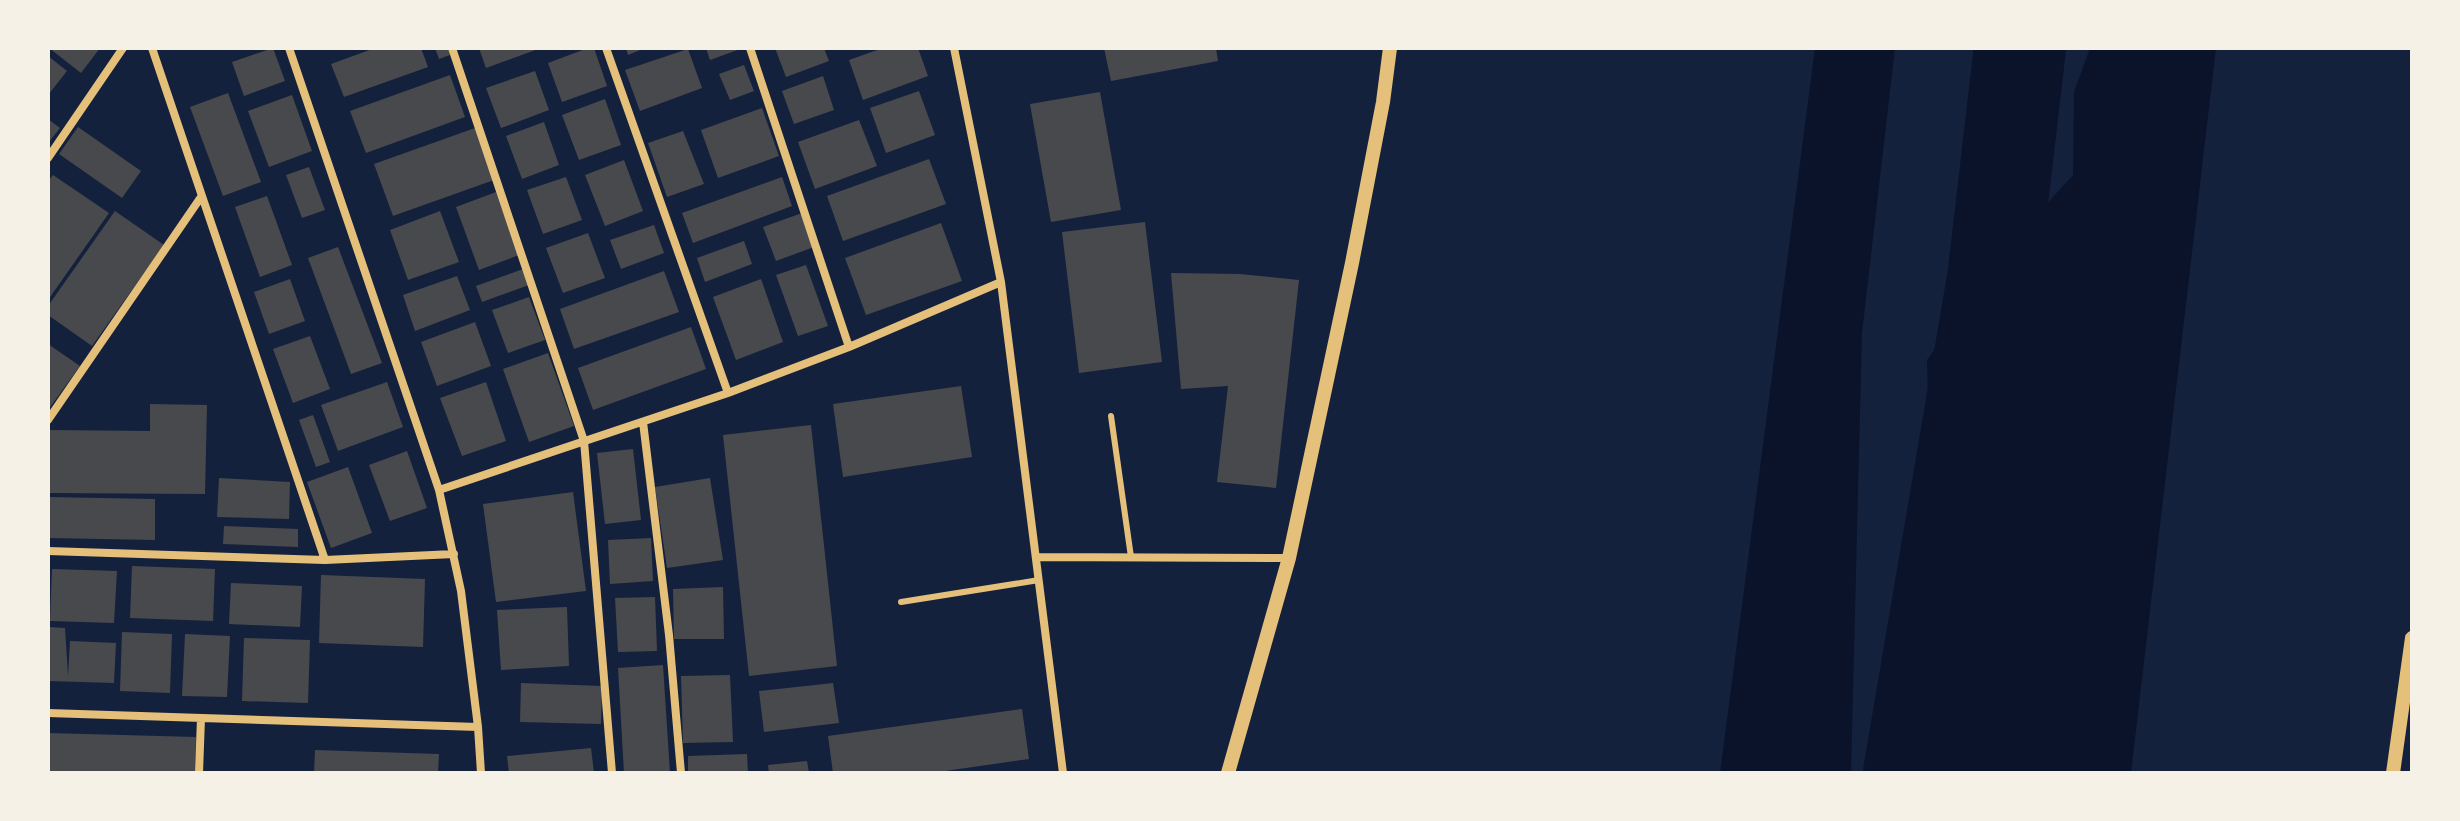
<svg xmlns="http://www.w3.org/2000/svg" width="2460" height="821" viewBox="0 0 2460 821" font-family="'DejaVu Sans',sans-serif">
	<rect width="100%" height="100%" fill="#14213d"/>
	<path fill="#0b132b" d="M1815 48H1895L1862 333 1851 773H1720Z
		M2090 48H2216L2131 773H1892L1897 739 1949 654 1955 606 1929 448 1927 360 2013 241 2073 175 2074 92Z"/>
	<g fill="none" stroke-linecap="round" stroke-linejoin="round">
		<path stroke="#0b132b" stroke-width="92" d="M1909 773 1993 279 2020 48"/>
	</g>
	<path fill="#48494c" d="M49 48H100L81 73Z
		M273 48 285 81 244 96 232 62Z
		M375 48H421L428 67 344 97 331 64Z
		M435 48H448L450 55 439 59Z
		M479 48H541L486 68Z
		M588 48H594L607 86 562 102 548 63Z
		M626 48H645L628 55Z
		M706 48H743L710 60Z
		M775 48H824L829 61 786 77Z
		M883 48H918L928 76 863 100 849 60Z
		M1104 48H1216L1218 61 1111 81Z
		M688 49 702 88 640 111 625 70Z
		M48 56 67 71 48 95Z
		M744 65 754 91 730 100 719 74Z
		M535 71 549 110 501 128 486 88Z
		M450 75 465 117 366 153 350 111Z
		M823 76 834 110 794 124 782 91Z
		M919 91 935 135 886 153 870 108Z
		M1100 92 1121 210 1051 222 1030 104Z
		M228 93 261 182 223 196 190 107Z
		M292 95 312 151 269 167 248 111Z
		M605 99 621 145 579 160 562 115Z
		M762 108 779 156 718 178 701 130Z
		M48 119 60 128 48 143Z
		M859 120 877 166 815 189 798 142Z
		M544 122 559 165 522 179 506 136Z
		M78 127 141 171 122 198 59 154Z
		M475 128 494 180 393 216 374 164Z
		M683 131 704 184 667 197 648 143Z
		M929 159 946 204 843 241 827 196Z
		M624 160 643 211 605 226 585 175Z
		M309 167 325 210 302 218 286 175Z
		M53 175 109 213 48 300V181Z
		M566 177 582 220 543 234 527 190Z
		M782 177 792 206 693 243 682 213Z
		M496 192 519 255 479 270 456 207Z
		M267 196 292 265 260 277 235 207Z
		M115 211 164 245 92 346 48 315V306Z
		M440 211 459 262 408 280 390 230Z
		M802 213 814 247 776 261 763 227Z
		M1145 222 1162 362 1079 373 1062 232Z
		M941 223 962 281 866 315 845 258Z
		M654 225 664 253 621 269 610 240Z
		M588 233 605 278 563 293 546 248Z
		M744 241 752 264 705 282 697 258Z
		M338 247 382 363 351 374 308 258Z
		M806 265 828 326 798 336 776 275Z
		M523 269 529 285 482 302 476 286Z
		M664 271 679 312 574 349 560 309Z
		M1171 273 1240 274 1299 280 1276 488 1217 482 1228 386 1181 389Z
		M457 276 470 310 415 331 403 295Z
		M290 279 305 321 269 334 254 292Z
		M761 279 783 342 736 360 713 297Z
		M529 297 545 340 508 353 492 310Z
		M475 322 491 366 437 386 421 342Z
		M691 327 706 369 593 410 578 368Z
		M310 336 330 389 293 403 273 349Z
		M48 344 80 366 48 410Z
		M548 353 574 426 529 442 503 369Z
		M387 382 403 427 338 451 321 405Z
		M486 382 506 441 462 456 440 398Z
		M961 386 972 457 843 477 833 404Z
		M150 404 207 405 205 494 48 493V430L150 431Z
		M313 415 330 462 316 467 299 420Z
		M811 425 837 666 749 676 723 435Z
		M633 449 641 520 605 524 597 453Z
		M407 451 427 508 390 521 369 465Z
		M348 467 372 533 331 548 307 482Z
		M219 478 290 482 289 519 217 517Z
		M710 478 723 560 667 568 655 487Z
		M573 492 586 591 496 602 483 504Z
		M48 497 155 499V540L48 538Z
		M224 526 298 529V547L223 544Z
		M651 538 653 581 610 584 608 540Z
		M132 566 215 569 213 621 130 618Z
		M52 569 117 571 114 623 50 621Z
		M321 575 425 579 423 647 319 643Z
		M231 583 302 586 300 627 229 624Z
		M723 587 724 639H674L673 589Z
		M655 597 657 651 618 652 615 598Z
		M567 607 569 666 501 670 497 610Z
		M48 627 65 628 68 676 70 641 116 643 114 683 48 681Z
		M122 632 172 634 170 693 120 691Z
		M185 634 230 636 227 697 182 696Z
		M244 638 310 640 308 703 242 701Z
		M663 665 670 773H624L618 668Z
		M730 675 733 742 683 743 681 676Z
		M521 683 602 686 601 724 520 722Z
		M833 683 839 723 764 732 759 691Z
		M1022 709 1029 759 931 773H833L828 736Z
		M48 733 196 737 195 773H48Z
		M591 748 594 773H509L507 756Z
		M315 750 439 754 438 773H314Z
		M747 754 748 773H688V756Z
		M807 761 809 773H769L768 765Z"/>
	<g fill="none" stroke-linecap="round" stroke-linejoin="round">
		<path stroke="#e5c07b" stroke-width="6" d="M1111 416 1131 557
			M901 602 1039 580"/>
		<path stroke="#e5c07b" stroke-width="8" d="M152 48 325 560
			M289 48 439 490 461 591 478 727 481 773
			M452 48 584 441 612 773
			M606 48 728 393
			M750 48 849 347
			M954 48 1001 282 1063 773
			M48 158 123 48
			M48 420 201 197
			M643 422 669 635 681 773
			M439 490 728 393 849 347 1001 282
			M48 551 325 560 454 554
			M1036 557 1289 558
			M48 713 478 727
			M199 773 201 718"/>
		<path stroke="#e5c07b" stroke-width="14" d="M1228 773 1289 558 1352 263 1383 102 1390 48
			M2393 773 2412 638"/>
	</g>
	<rect width="2460" height="821" fill="none" stroke="#f6f1e7" stroke-width="100"/>
</svg>
